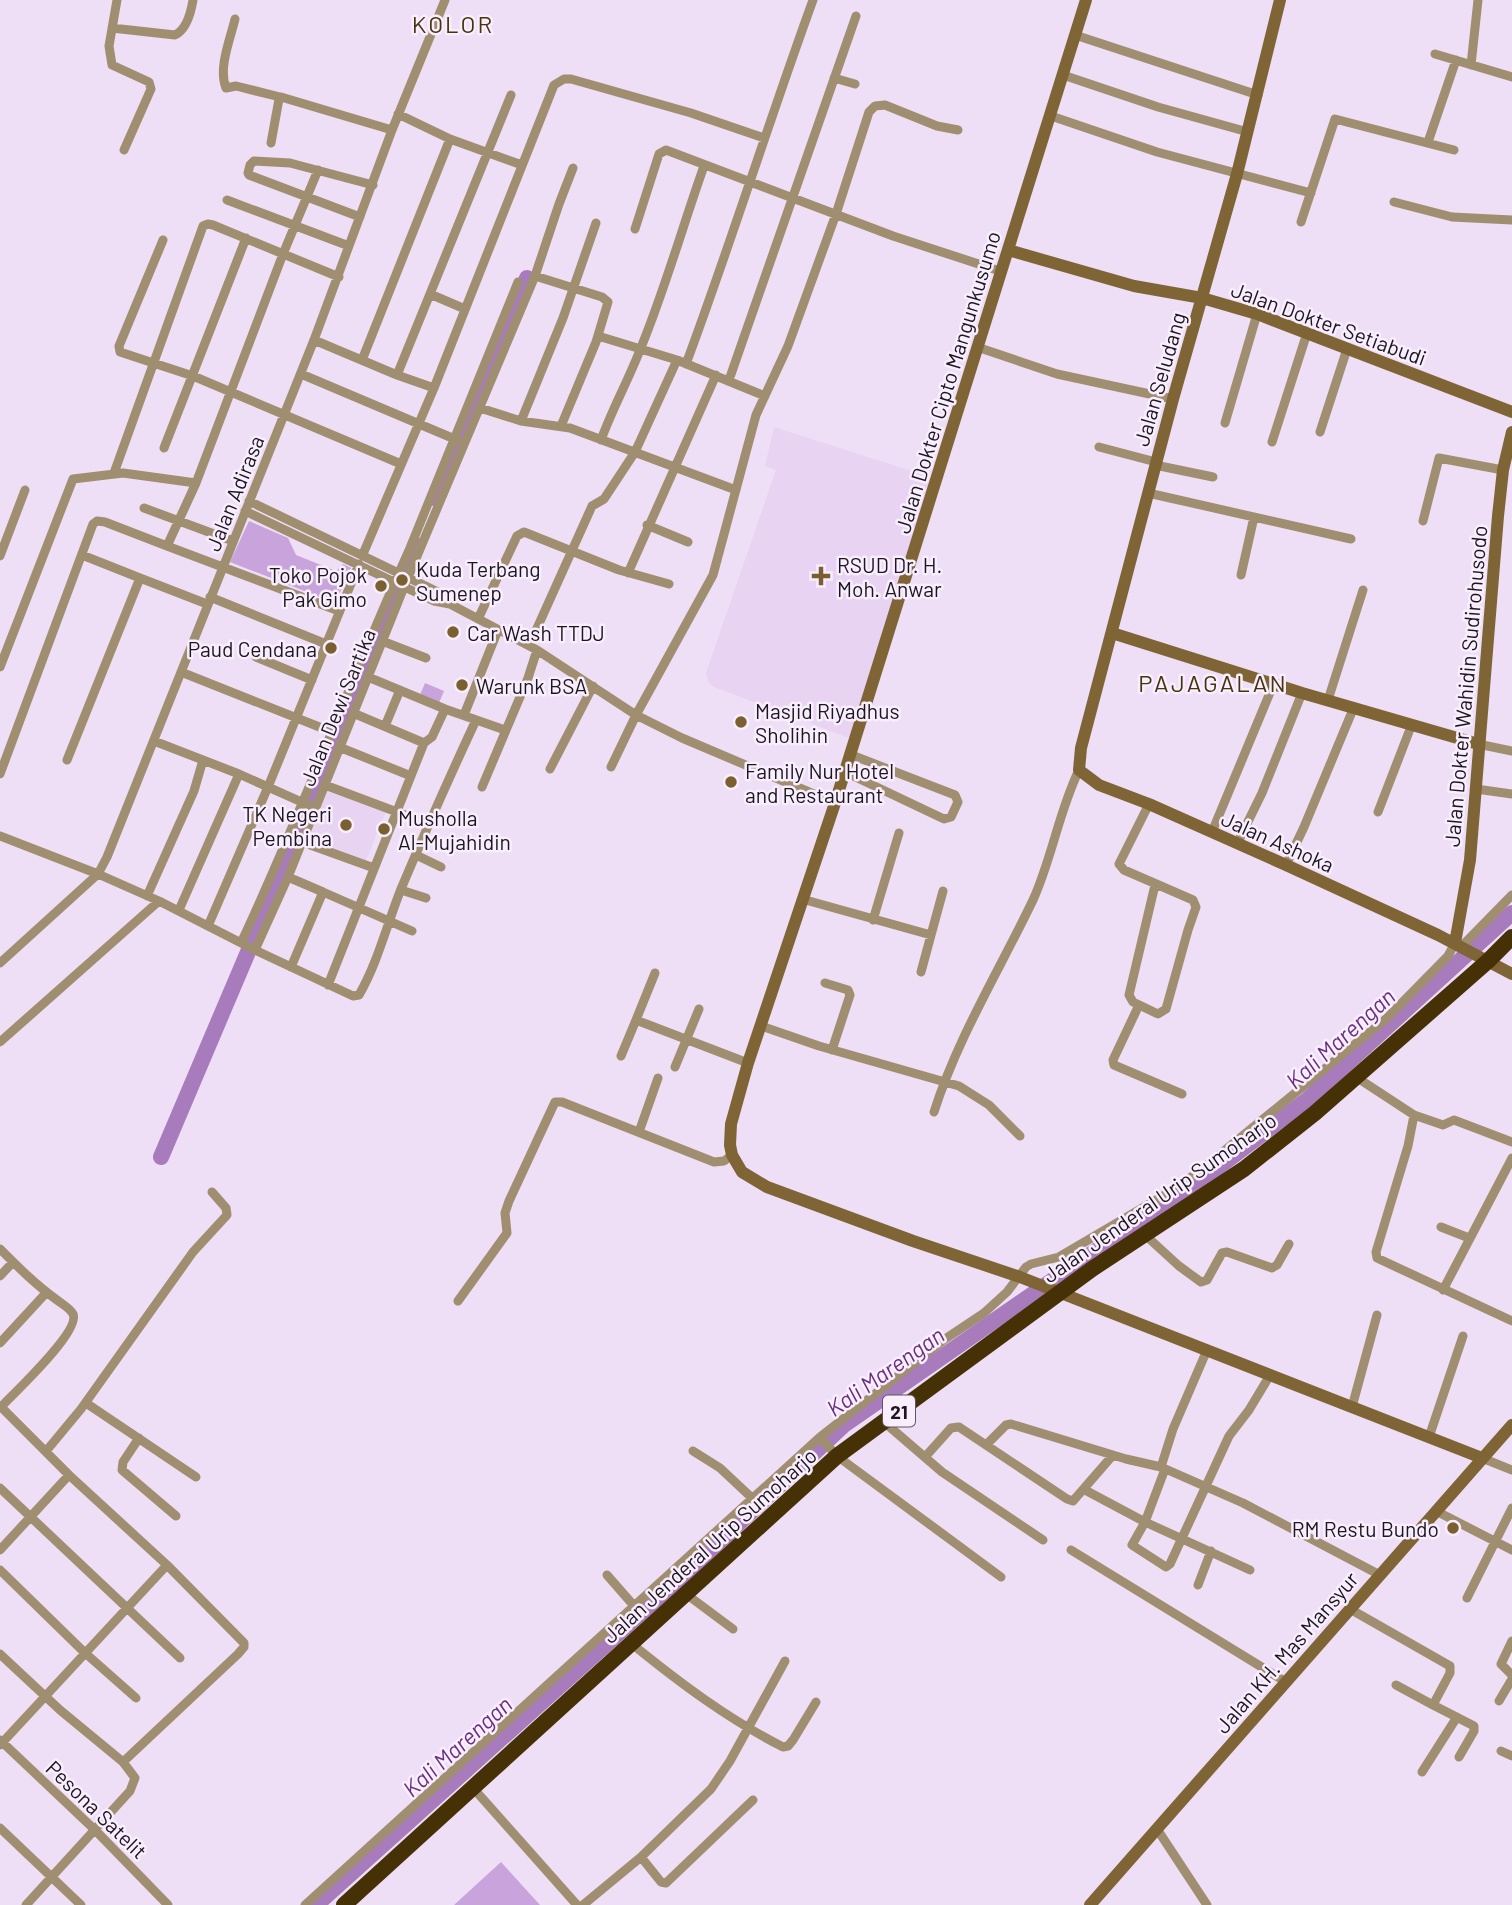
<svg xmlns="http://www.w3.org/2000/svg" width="1512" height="1905" viewBox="0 0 1512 1905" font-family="Barlow,sans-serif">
	<rect width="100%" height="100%" fill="#eedef6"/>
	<path fill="#e8d3f2" d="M774 427 933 478 852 739 714 687 708 682 706 673 776 470 765 466Z
		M327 789 386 811 365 863 306 840Z"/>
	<path fill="#c9a3db" d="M249 521 288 538 296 555 336 571 343 564 351 568 335 603 230 562Z
		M425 683 444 691 439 703 420 695Z
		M501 1862 540 1905H454Z"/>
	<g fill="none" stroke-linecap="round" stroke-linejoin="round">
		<path stroke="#a87bbc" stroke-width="16" d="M435 498 527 278
			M405 570 416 545
			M161 1157 307 813 397 588
			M316 1905 692 1567 844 1425 1066 1271 1204 1178 1308 1099 1512 913"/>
		<path stroke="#a08e70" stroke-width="9" d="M117 0 109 46 112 65 149 82 151 89 124 150
			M235 19C230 40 218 68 226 88L236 86 280 97
			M112 28 175 35C186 30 191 12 193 0
			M1075 35 1258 95
			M1435 54 1512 77
			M1471 65 1478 0
			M1063 75 1158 107 1248 132
			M834 78 855 84
			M398 114 450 139 522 165
			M1051 116 1157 152 1311 193
			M1428 142 1456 60
			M271 143 279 99 281 97 392 130
			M318 170 283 254 196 483 167 546 339 611
			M227 200 349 246
			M1394 202 1452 217 1512 220
			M360 217 249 175 248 173 250 165 254 161 290 163 373 185
			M1301 222 1335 119 1454 150
			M635 229 659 154 666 150 893 236 1000 271
			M163 240 119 346 120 352 193 376 401 464
			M535 276 602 297 608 302 596 342 561 426
			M430 294 465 309
			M598 336 677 360 765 396
			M314 340 397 375 434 388
			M977 347 1057 374 1173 399
			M362 360 450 139
			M686 364C731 243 769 121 813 0
			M301 374 457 440
			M397 375 511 95
			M729 380 856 16
			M480 408 521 421 570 428 736 490
			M521 421 563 318 596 223
			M1225 423 1257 314
			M1320 432 1347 349
			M601 440C613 407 630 377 642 345 666 286 683 225 704 166
			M1272 442 1307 333
			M1099 447 1156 462
			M164 448 246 238
			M1155 465 1213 477
			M114 473 203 226 208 224 213 225 339 277
			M1148 493 1351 539
			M249 501 438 592 450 604
			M144 508 233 541
			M245 511 434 601 450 604 537 650 636 715 682 738 835 803
			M1423 521 1439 458 1503 470
			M647 525 688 542
			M363 554 434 388 554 85 564 79H571L691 113 764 138
			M82 555 140 578
			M0 556 25 490
			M628 573 716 375
			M1241 575 1254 517
			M210 597 326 644
			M478 619 517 536 524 532 619 570 669 584
			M382 641 426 658
			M529 646 592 506 604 499 635 452 677 360
			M256 657 312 680
			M0 667 73 479 123 473 196 483
			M181 672 332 732
			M368 677 445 709 505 730
			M1328 700 1363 590
			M353 713 424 743
			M464 715 498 630
			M385 726 400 690
			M154 741 239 774 315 808
			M1478 744 1512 751
			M339 747 411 776
			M67 760 140 578 207 604
			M611 767 636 715 713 575 756 415 788 346 836 214 869 112 875 106 885 105 937 126 958 130
			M550 769 593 686
			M845 772 944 819 951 817 958 802 955 795 849 754
			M0 774 93 524 97 521 105 522 167 546
			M325 785 429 824
			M482 787 528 678 537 650
			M1476 789 1512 794
			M1149 804 1119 864 1124 870 1193 900 1196 907 1188 930 1166 1009 1158 1014 1133 1002 1129 995 1155 885
			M1378 812 1412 724
			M1212 832 1274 683
			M0 836 98 874 159 901 255 950 288 877 404 587 535 276 559 204 573 168
			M302 842 374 868
			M1237 844 1262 793 1302 693
			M416 855 441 867
			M1286 865 1304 827 1354 707
			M288 877 323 892 291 967
			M401 890 426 898
			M323 892 412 931
			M147 896 194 791 203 760
			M802 899 931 935 943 891
			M179 910 239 774
			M873 920 899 833
			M208 926 268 787 359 564
			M241 943C302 813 351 678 410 548L518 282
			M1461 947 1512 895
			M255 950 353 996 359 995C378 962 387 924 401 889 425 832 450 776 476 720
			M0 963 98 874 107 857 314 340 392 130 445 0
			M921 972 931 935
			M655 973 636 1020 748 1063
			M825 983 848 990 850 995 832 1050
			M328 985 424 743 432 737 445 709
			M1139 1005 1113 1060 1114 1065 1182 1094
			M761 1026 819 1046 959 1086 989 1105 1020 1136
			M0 1042 159 901
			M621 1056 636 1020
			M675 1067 699 1009
			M1356 1077 1414 1115 1443 1125 1454 1120 1512 1142
			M934 1112C958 1037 999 971 1033 900 1052 858 1059 811 1079 770
			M1414 1115 1408 1146 1376 1252 1377 1258 1512 1321
			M639 1132 658 1078
			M1441 1227 1469 1238
			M1144 1234 1179 1266 1201 1282 1207 1280 1222 1253 1227 1252 1272 1268 1277 1265 1289 1244
			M0 1249C18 1267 36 1285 57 1300 62 1304 70 1308 73 1314 81 1331 14 1393 1 1407
			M0 1276 13 1262
			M1443 1290 1512 1158
			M458 1301 507 1233 505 1213 509 1201 555 1102H562L714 1162 724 1161 732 1155
			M0 1343 46 1293
			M86 1403 196 1477
			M0 1406 69 1475 167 1565 244 1643V1647L238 1654 123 1762
			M1352 1407 1377 1315
			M884 1422 942 1472 1043 1540
			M820 1437 837 1456 1001 1577
			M1429 1437 1463 1336
			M139 1438 123 1462 122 1470 176 1516
			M986 1445 1006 1425 1011 1424 1126 1459 1161 1467 1243 1503 1380 1575
			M47 1450 81 1409 193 1252 227 1215 226 1208 212 1192
			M693 1451 720 1468 752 1498
			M925 1457 951 1428 959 1427 1067 1499 1073 1501 1113 1455
			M1482 1458 1512 1470
			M1161 1467 1173 1429 1207 1350
			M1165 1469 1145 1522 1132 1545 1166 1567 1170 1564 1229 1436 1249 1410 1270 1375
			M0 1488 180 1658
			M1085 1490 1145 1522 1250 1570
			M1436 1511 1512 1550
			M0 1550 69 1475
			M1071 1550 1286 1682
			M0 1570 84 1652 136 1698
			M607 1575 635 1607
			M1198 1585 1211 1551
			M686 1594 733 1629
			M1467 1598 1512 1508
			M1350 1609 1450 1666V1673L1433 1705 1474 1726V1731L1459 1757
			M1512 1641 1501 1664 1512 1675
			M632 1644C680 1683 728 1719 783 1747L788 1746 793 1740 816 1702
			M0 1654 60 1710 123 1762 135 1778 130 1791 26 1905
			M1396 1685 1433 1705
			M1499 1701 1512 1679
			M0 1740 95 1830 168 1905
			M0 1745 167 1565
			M1501 1751 1512 1756
			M1422 1772 1457 1717
			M474 1789 577 1905
			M0 1828 81 1905
			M1157 1829 1207 1905
			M641 1857 661 1882 666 1883 753 1800
			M305 1905 820 1437 945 1339 984 1313 1007 1292 1026 1267 1031 1264 1059 1257 1168 1193 1197 1173 1387 1018 1448 956 1455 943
			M583 1905 641 1857 711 1789 730 1761 785 1661"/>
		<path stroke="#7f6436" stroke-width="12" d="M1086 0 835 803 748 1063 731 1124 730 1145 732 1155 742 1172 767 1187 913 1241 1020 1277 1482 1458
			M1280 0 1237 174 1173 399 1081 748 1079 770 1099 785 1149 804 1286 865 1438 935 1512 974
			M1008 250 1134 286 1202 298 1257 314 1512 412
			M1112 633 1302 693 1478 744
			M1455 943 1470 860 1498 516 1503 470 1512 432
			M1090 1905 1512 1425"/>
		<path stroke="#463106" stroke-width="16" d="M344 1905 837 1456 1092 1269 1244 1169 1315 1113 1488 961 1512 937"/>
	</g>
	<g fill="#7a6031" stroke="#f8eefd" stroke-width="2.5">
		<path d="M817.5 565.5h7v7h7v7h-7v7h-7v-7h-7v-7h7z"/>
		<circle cx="402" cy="580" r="7"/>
		<circle cx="381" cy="586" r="7"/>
		<circle cx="453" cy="632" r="7"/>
		<circle cx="331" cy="648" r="7"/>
		<circle cx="462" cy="685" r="7"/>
		<circle cx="741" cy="722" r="7"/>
		<circle cx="731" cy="782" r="7"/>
		<circle cx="346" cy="825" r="7"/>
		<circle cx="384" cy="829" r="7"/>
		<circle cx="1453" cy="1528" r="7"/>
	</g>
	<g text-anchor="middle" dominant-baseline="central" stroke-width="5" stroke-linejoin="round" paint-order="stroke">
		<rect fill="#f8eefd" stroke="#5e5761" stroke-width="2" x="883" y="1395.5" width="32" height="31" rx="5"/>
		<g font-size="19" font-weight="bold" fill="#1c161e">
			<text x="899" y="1411">21</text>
		</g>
		<g font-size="21" fill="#1c161e" stroke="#f8eefd">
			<text transform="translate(1329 323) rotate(20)">Jalan Dokter Setiabudi</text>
			<text transform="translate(1159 379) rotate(-74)">Jalan Seludang</text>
			<text transform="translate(947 382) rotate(-73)">Jalan Dokter Cipto Mangunkusumo</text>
			<text transform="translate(234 493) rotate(-68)">Jalan Adirasa</text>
			<text transform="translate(1465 686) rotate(-85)">Jalan Dokter Wahidin Sudirohusodo</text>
			<text transform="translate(337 707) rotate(-68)">Jalan Dewi Sartika</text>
			<text transform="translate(1278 841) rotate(24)">Jalan Ashoka</text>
			<text transform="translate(1159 1197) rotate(-35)">Jalan Jenderal Urip Sumoharjo</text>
			<text transform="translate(709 1545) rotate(-42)">Jalan Jenderal Urip Sumoharjo</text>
			<text transform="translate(1286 1652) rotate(-49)">Jalan KH. Mas Mansyur</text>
			<text transform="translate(97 1809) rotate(44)">Pesona Satelit</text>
		</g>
		<g font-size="21" fill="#1c161e" stroke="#f8eefd" text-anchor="start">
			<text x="837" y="564">RSUD Dr. H.<tspan x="837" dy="24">Moh. Anwar</tspan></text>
			<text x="416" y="568">Kuda Terbang<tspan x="416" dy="24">Sumenep</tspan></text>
			<text x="367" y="574" text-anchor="end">Toko Pojok<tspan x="367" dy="24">Pak Gimo</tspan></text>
			<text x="467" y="632">Car Wash TTDJ</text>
			<text x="317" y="648" text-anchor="end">Paud Cendana</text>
			<text x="476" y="685">Warunk BSA</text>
			<text x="755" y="710">Masjid Riyadhus<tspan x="755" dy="24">Sholihin</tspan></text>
			<text x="745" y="770">Family Nur Hotel<tspan x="745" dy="24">and Restaurant</tspan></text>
			<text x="332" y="813" text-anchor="end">TK Negeri<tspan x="332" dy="24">Pembina</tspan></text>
			<text x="398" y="817">Musholla<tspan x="398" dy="24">Al-Mujahidin</tspan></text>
			<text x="1439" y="1528" text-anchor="end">RM Restu Bundo</text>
		</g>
		<g font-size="23" font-style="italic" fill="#68307f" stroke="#f8eefd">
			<text transform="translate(1340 1038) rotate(-42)">Kali Marengan</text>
			<text transform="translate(885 1371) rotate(-35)">Kali Marengan</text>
			<text transform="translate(457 1746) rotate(-42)">Kali Marengan</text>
		</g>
		<g font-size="24" letter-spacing="2" fill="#47330c" stroke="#f8eefd">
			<text x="453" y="23">KOLOR</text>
			<text x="1213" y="682">PAJAGALAN</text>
		</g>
	</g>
</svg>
